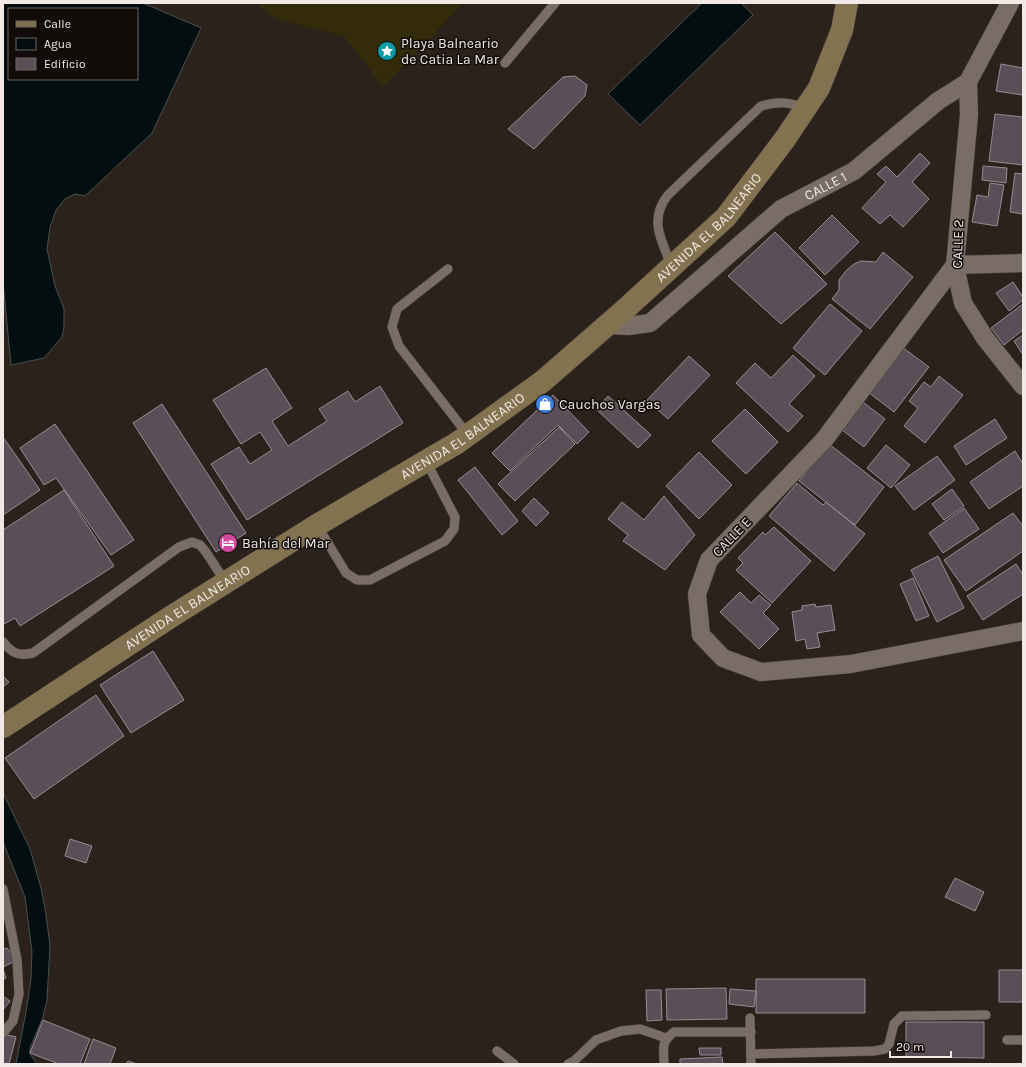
<svg xmlns="http://www.w3.org/2000/svg" width="1026" height="1067" viewBox="0 0 1026 1067" font-family="Karla,sans-serif">
	<rect width="100%" height="100%" fill="#2c221c"/>
	<path fill="#332b0a" d="M255 3H462L431 38 383 87 344 36 276 19Z"/>
	<path fill="#020e10" stroke="#495050" fill-rule="evenodd" d="M3 3H143L201 28 152 133 85 196 75 194 65 199 56 210 50 227 47 249 55 286 64 309V326L62 337 44 358 11 365 3 282ZM9 9H137V79H9Z
		M702 3H741L753 15 640 125 608 94Z
		M3 793 30 849 41 888 46 914 50 946 47 1000 43 1017 30 1048V1054L37 1064H16L26 1012 31 979 32 952 25 897 3 842Z"/>
	<path fill="#5a4f57" stroke="#988c94" d="M1001 64 1023 68V95L996 91Z
		M575 76 587 85 585 96 534 149 508 129 563 77Z
		M995 114 1023 117V165L989 161Z
		M920 153 930 163 912 182 929 199 903 227 890 215 880 224 862 208 886 182 877 174 886 166 897 177Z
		M983 166 1007 168 1006 183 982 180Z
		M1015 173 1023 174V214L1010 212Z
		M990 183 1004 185 997 226 972 222 977 195 988 197Z
		M832 215 859 242 825 275 799 248Z
		M775 232 827 284 781 324 728 276Z
		M883 252 913 277 870 329 832 299 839 290V280L846 271 854 264 861 261 876 262Z
		M1013 282 1023 297V300L1009 311 996 293Z
		M830 304 862 331 825 375 793 348Z
		M1023 304V330L1004 345 991 328Z
		M1023 335V355L1014 341Z
		M902 347 929 367 894 412 868 392Z
		M793 355 815 376 789 404 803 416 788 432 736 383 755 363 771 378Z
		M689 356 710 375 668 419 647 400Z
		M266 368 292 408 272 421 288 446 327 421 319 409 348 391 355 402 380 386 403 423 247 520 211 464 239 447 250 464 272 450 260 432 241 444 213 400Z
		M939 376 963 395 925 443 904 426 918 408 909 401 924 382 931 387Z
		M553 395 589 432 577 444 558 425 510 471 492 453Z
		M608 396 651 435 638 448 596 409Z
		M859 399 885 419 864 447 837 426Z
		M162 404 246 533 216 552 133 423Z
		M745 409 778 442 746 474 712 441Z
		M995 419 1007 438 966 465 954 446Z
		M55 424 134 540 111 555 56 478 44 485 20 448Z
		M559 427 575 444 515 501 498 484Z
		M3 437 40 490 3 515Z
		M829 444 884 487 855 525 799 481Z
		M886 445 910 465 891 488 867 468Z
		M1015 451 1023 464V486L989 509 970 482Z
		M699 452 732 485 699 519 666 486Z
		M937 456 955 480 914 510 895 486Z
		M475 467 518 521 502 535 458 480Z
		M797 483 823 505 826 502 865 534 834 571 769 516Z
		M952 489 964 506 944 520 932 504Z
		M64 490 114 566 20 626 15 618 4 624 3 623V530Z
		M664 496 695 535 665 570 623 541 628 535 608 519 622 502 644 520Z
		M534 498 549 513 536 526 522 511Z
		M964 508 979 529 943 553 929 533Z
		M1013 513 1023 526V551L966 591 944 560Z
		M774 527 811 561 772 603 736 570 743 563 738 558 763 532 765 535Z
		M938 556 964 608 937 622 911 570Z
		M1016 564 1023 575V594L983 620 967 596Z
		M913 578 929 616 916 621 900 584Z
		M740 592 751 603 759 595 771 605 763 613 779 629 759 649 720 612Z
		M815 604 816 607 831 605 835 630 817 633 820 647 807 649 805 639 796 641 792 612 802 610V606Z
		M153 651 184 700 131 733 100 685Z
		M3 676 9 682 3 687Z
		M96 695 124 736 34 799 5 758Z
		M70 839 92 846 86 863 65 856Z
		M955 878 984 892 975 911 945 897Z
		M7 948 17 960 3 967V949Z
		M3 969 6 978 3 980Z
		M999 970H1023V1002H999Z
		M756 979H865V1013H756Z
		M726 988 727 1019 667 1020 666 989Z
		M730 989 756 991 754 1007 729 1004Z
		M646 990H661L662 1020 647 1021Z
		M3 996 10 1001 3 1010Z
		M43 1020 90 1039 80 1064H59L30 1053Z
		M906 1022H984V1058L906 1057Z
		M3 1034 16 1037 9 1064H3Z
		M93 1039 116 1048 110 1064H84Z
		M699 1048H721V1055H700Z
		M722 1057 723 1064H680V1059Z
		M128 1061 137 1064H126Z"/>
	<g fill="none" stroke-linecap="round" stroke-linejoin="round">
		<defs>
			<path id="lane" d="M505 63 555 3
				M672 267C662 241 648 220 668 195L761 106C781 101 787 102 806 108
				M448 269 397 309 392 327 399 346 468 435
				M317 525 346 573 357 580H370L445 541 454 529 455 517 426 461
				M3 642C13 654 18 656 33 653L179 547 192 542 200 545 206 552 226 583
				M3 889 17 960 19 994 13 1021 3 1033
				M750 1018 751 1064
				M1007 1040H1023
				M497 1051 514 1064
				M751 1054 874 1051 885 1049 889 1044 894 1024 902 1016 986 1015
				M568 1064 574 1061 596 1040 621 1031 640 1029 666 1038
				M664 1064C664 1048 660 1043 674 1032H751"/>
			<g id="street">
				<path d="M968 82 969 115 955 265 963 303 985 338 1023 386"/>
				<path d="M1023 263 955 265 824 440 709 560 697 594 701 635 723 658 761 672 851 664 1023 631"/>
				<path id="s1" d="M608 325 628 326 650 323 781 209 854 171 938 101 968 82 1010 3"/>
			</g>
			<g id="secondary">
				<path id="s2" d="M3 727 169 618 317 525 457 443 543 381 621 313 726 217 785 139 819 88 842 30 847 3"/>
			</g>
		</defs>
		<use href="#lane" stroke="#49403c" stroke-width="10"/>
		<use href="#street" stroke="#49403c" stroke-width="19"/>
		<use href="#secondary" stroke="#49403c" stroke-width="23"/>
		<use href="#lane" stroke="#796d66" stroke-width="9"/>
		<use href="#street" stroke="#796d66" stroke-width="18"/>
		<use href="#secondary" stroke="#837250" stroke-width="22"/>
	</g>
	<defs>
		<symbol id="sight-disc" viewBox="-11 -11 22 22"><circle r="9.5" fill="#0f9aa8" stroke="#110c0a"/><path d="M0-6L1.8-2.2L6-1.7L2.9 1.2L3.7 5.4L0 3.3L-3.7 5.4L-2.9 1.2L-6-1.7L-1.8-2.2Z" fill="#fff"/></symbol>
		<symbol id="shop-disc" viewBox="-11 -11 22 22"><circle r="9.5" fill="#3f7fe0" stroke="#110c0a"/><path d="M-5-2.5h2.3a2.7 3.5 0 0 1 5.4 0H5L5.5 6h-11ZM-1.5-2.5h3a1.5 2.3 0 0 0-3 0Z" fill="#fff"/></symbol>
		<symbol id="hotel-disc" viewBox="-11 -11 22 22"><circle r="9.5" fill="#d1479c" stroke="#110c0a"/><path d="M-6-4.5h1.5V1H6V5H4.5V3h-9V5H-6ZM-4 0a1.8 1.8 0 1 1 3.6 0ZM.5 0V-2.5h3Q6-2.5 6 0Z" fill="#fff"/></symbol>
	</defs>
	<g fill-rule="evenodd">
		<use href="#sight-disc" x="376" y="40" width="22" height="22"/>
		<use href="#shop-disc" x="534" y="393" width="22" height="22"/>
		<use href="#hotel-disc" x="217" y="532" width="22" height="22"/>
	</g>
	<g text-anchor="middle" dominant-baseline="central" stroke-width="3" stroke-linejoin="round" paint-order="stroke">
		<g font-size="14" fill="#f0e9e5" stroke="#110c0a" text-anchor="start">
			<text x="401" y="43">Playa Balneario<tspan x="401" dy="16">de Catia La Mar</tspan></text>
			<text x="559" y="404">Cauchos Vargas</text>
			<text x="242" y="543">Bahía del Mar</text>
		</g>
		<g font-size="14" fill="#f0e9e5" stroke="#110c0a">
			<text stroke="none"><textPath href="#s1" startOffset="266">CALLE 1</textPath></text>
			<text stroke="none"><textPath href="#s2" startOffset="868">AVENIDA EL BALNEARIO</textPath></text>
			<text transform="translate(958 244) rotate(-88)">CALLE 2</text>
			<text stroke="none"><textPath href="#s2" startOffset="544">AVENIDA EL BALNEARIO</textPath></text>
			<text transform="translate(732 537) rotate(-46)">CALLE E</text>
			<text stroke="none"><textPath href="#s2" startOffset="220">AVENIDA EL BALNEARIO</textPath></text>
		</g>
	</g>
	<rect width="1026" height="1067" fill="none" stroke="#f0e9e5" stroke-width="8"/>
	<rect x="8" y="8" width="130" height="72" fill="#110c0a" stroke="#6a6462"/>
	<rect x="16" y="21" width="20" height="6" fill="#837250" stroke="#6a6462"/>
	<text x="44" y="28" font-size="12" fill="#f0e9e5">Calle</text>
	<rect x="16" y="38" width="20" height="12" fill="#020e10" stroke="#6a6462"/>
	<text x="44" y="48" font-size="12" fill="#f0e9e5">Agua</text>
	<rect x="16" y="58" width="20" height="12" fill="#5a4f57" stroke="#6a6462"/>
	<text x="44" y="68" font-size="12" fill="#f0e9e5">Edificio</text>
	<path d="M890 1051v6h61v-6" fill="none" stroke="#f0e9e5" stroke-width="2"/>
	<text x="896" y="1051" font-size="12" fill="#f0e9e5" stroke="#110c0a" stroke-width="3" paint-order="stroke">20 m</text>
</svg>
